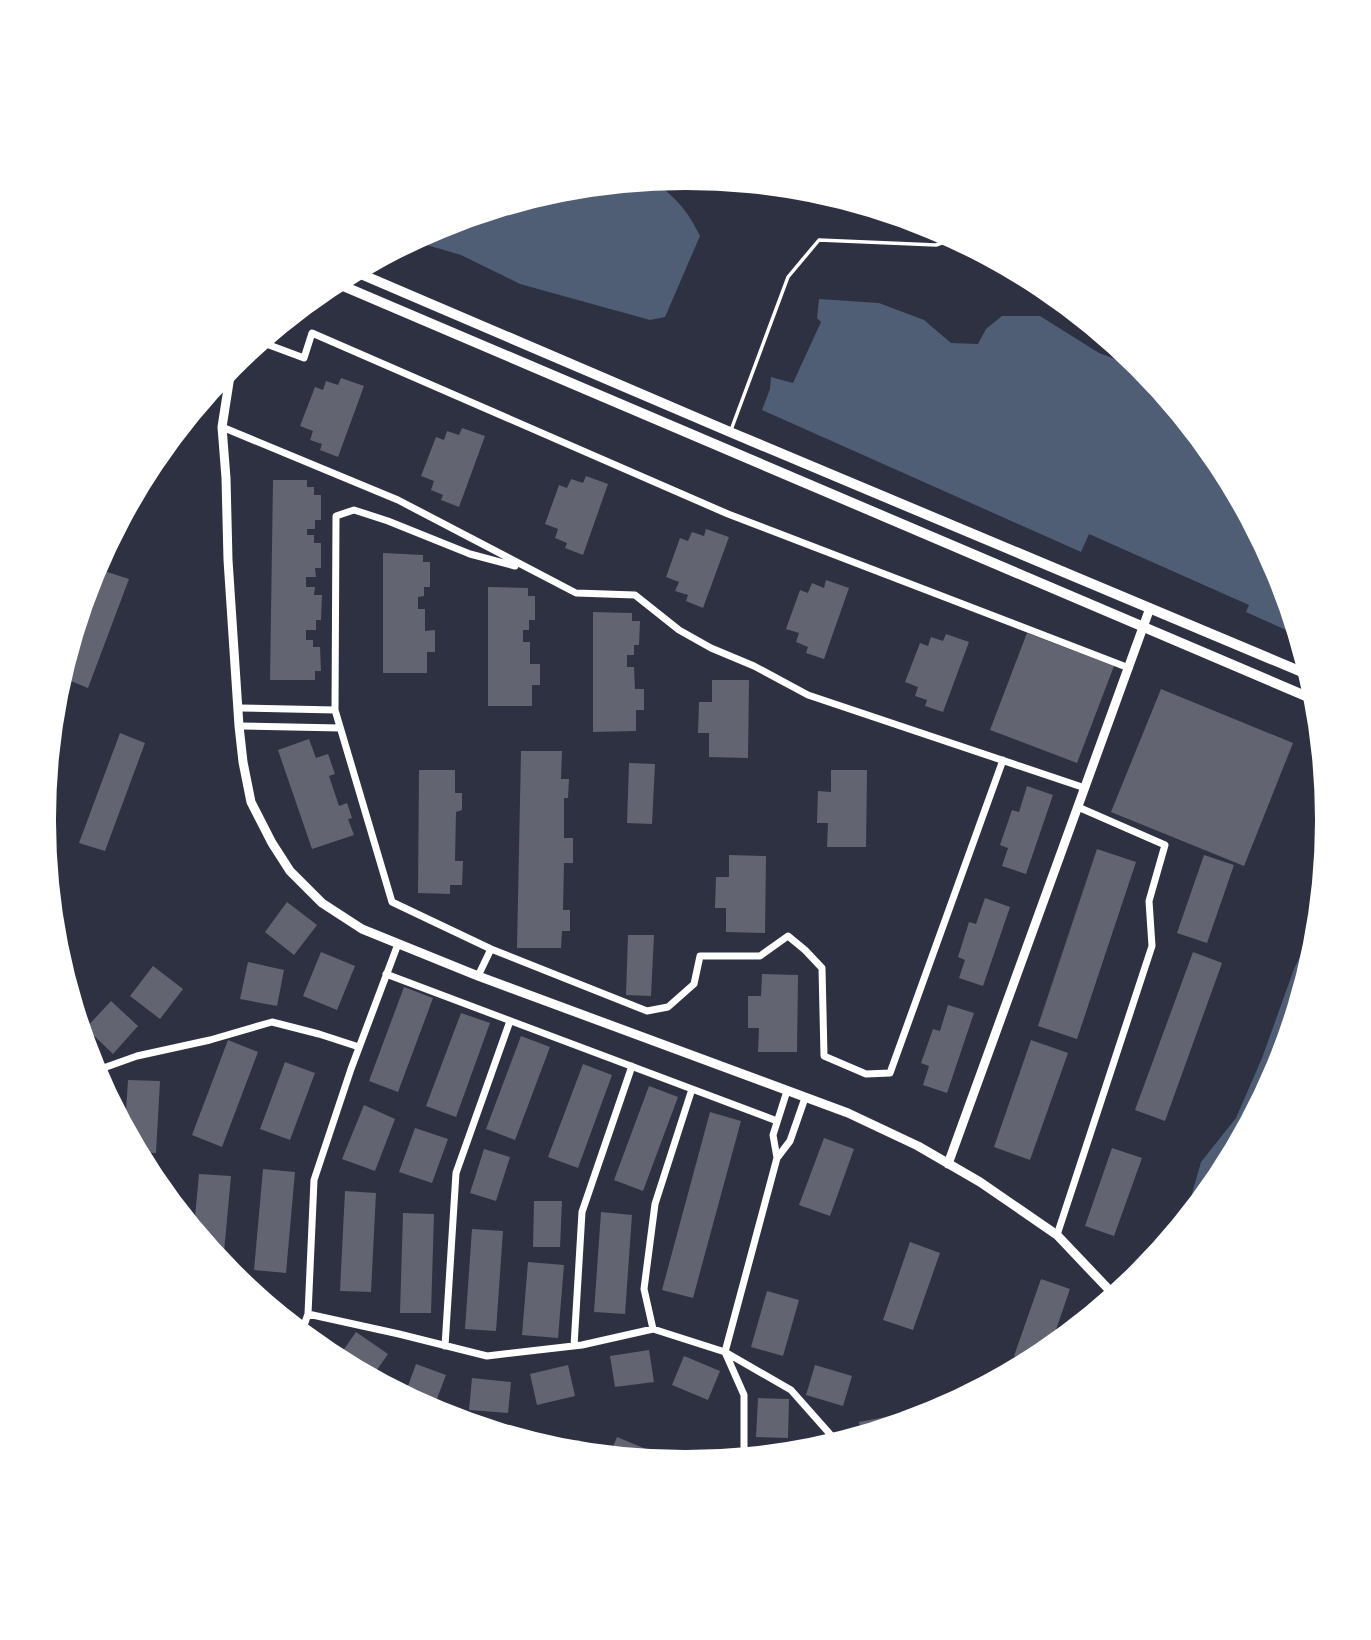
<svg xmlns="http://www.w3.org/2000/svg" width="1371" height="1640" viewBox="0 0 1371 1640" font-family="Montserrat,sans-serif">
	<rect width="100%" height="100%" fill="#2d3142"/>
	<path fill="#4f5d75" d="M654 181C676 198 688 211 700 236L665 317 650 320 520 284 461 255 413 241 440 227 561 191Z
		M771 187 811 191 852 203 802 198Z
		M819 299 879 303 924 320 951 343 978 344 986 329 1002 316H1040L1099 353 1142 369 1219 464 1279 575 1297 635 1246 612 1249 605 1089 534 1081 552 762 410 770 389 771 377 793 383 821 322 817 318Z
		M1324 854 1315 946 1278 1066 1219 1177 1185 1218 1201 1162 1236 1118 1262 1058 1294 969 1313 930V877Z"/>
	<path fill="#626471" d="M341 378 364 386 338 457 320 450 322 444 310 440 313 431 300 426 315 387 323 390 326 381 338 385Z
		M462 428 485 436 459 507 441 500 443 495 431 490 434 481 421 476 436 437 444 440 447 431 459 435Z
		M586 476 608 484 583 555 565 548 567 543 555 538 558 529 545 524 559 485 567 488 571 479 583 483Z
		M273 480H307V487H314V495H321V520H315V529H307V535H314V543H321V568H315L316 577H306V587H315L314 595H322L321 620H316V630H306V640H313V647H320L321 671H315V680H270Z
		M706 529 729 537 703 608 686 601 688 595 675 591 679 582 666 577 680 538 688 541 692 532 704 536Z
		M383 553 423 555V562H430V587H424V596L418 597V609H425V631L435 630V652H427V673H383Z
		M104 571 129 579 88 688 66 679Z
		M826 580 849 588 824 659 806 653 808 647 796 642 799 633 786 629 800 590 808 593 812 583 824 588Z
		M488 587 528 588V596H535V620H529V630H523V642H530V664H540V685H532V706H488Z
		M593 612 632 613V621H640L639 645H634V655H627V667H634L635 689H644V710H636V731L593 732Z
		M1027 633 1114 666 1077 763 990 730Z
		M946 634 969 642 943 712 925 706 927 700 915 696 918 687 905 682 920 643 928 646 931 637 943 641Z
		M712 680H749L748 758 709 757V733H698L699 702H712Z
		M1161 689 1293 743 1244 866 1111 812Z
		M54 720 62 723 52 751 51 750Z
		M120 733 145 743 105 851 79 843Z
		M309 739 316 758 328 754 335 774 329 776 339 806 347 803 352 818 348 819 354 835 312 849 278 750Z
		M521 751H562L561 779H569L568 798H564V838H573V863H564L563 910H570V931H562L561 948H517Z
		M629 763 655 764 652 824 627 823Z
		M419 770H455V793H462V810L456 812 455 861H463L462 885H450V894L418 893Z
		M831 770H867L866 847H827L828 823H817L818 791 831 792Z
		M1027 786 1053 795 1026 874 1002 866 1008 848 1000 845 1012 810 1019 812Z
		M1097 849 1136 862 1077 1039 1038 1026Z
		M729 855 766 856 765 933 726 932V908H715L716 877H729Z
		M1204 855 1234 865 1207 943 1177 933Z
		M985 898 1010 907 983 986 959 978 965 960 958 957 969 922 976 924Z
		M287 902 317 925 294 955 265 932Z
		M628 935H654L651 996 626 995Z
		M321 952 355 966 337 1010 303 996Z
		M1193 952 1222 963 1165 1121 1135 1110Z
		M248 962 284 970 277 1006 240 999Z
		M153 966 183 989 160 1019 130 996Z
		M762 974 798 975 797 1052H758L759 1028H748V996H761Z
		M404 987 433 998 398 1092 369 1081Z
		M111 1001 138 1026 113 1054 86 1028Z
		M948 1005 974 1013 947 1093 923 1085 929 1066 921 1063 933 1029 940 1031Z
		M461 1013 490 1023 456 1117 426 1106Z
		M521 1036 550 1047 515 1140 486 1129Z
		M228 1040 258 1052 222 1147 192 1135Z
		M1031 1040 1068 1053 1030 1160 994 1147Z
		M285 1062 315 1073 290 1140 260 1129Z
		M583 1064 612 1075 578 1168 548 1157Z
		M128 1080 160 1081 156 1153 139 1152 125 1127Z
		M649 1086 678 1097 643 1191 614 1180Z
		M364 1105 395 1119 375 1171 342 1159Z
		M710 1112 741 1121 693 1298 662 1290Z
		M415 1128 448 1139 432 1183 399 1172Z
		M824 1138 854 1149 830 1216 799 1205Z
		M1112 1148 1142 1158 1114 1236 1085 1226Z
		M484 1149 510 1157 496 1201 470 1193Z
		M263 1169 295 1172 286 1273 254 1270Z
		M199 1174 231 1176 223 1263 194 1228Z
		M345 1191 376 1193 371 1292 340 1291Z
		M534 1201H562L560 1247H533Z
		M601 1212 632 1215 625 1314 594 1312Z
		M403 1213 434 1214 431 1313H400Z
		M472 1229 503 1231 496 1331 465 1329Z
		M910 1242 940 1253 913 1330 883 1320Z
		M528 1262 564 1265 558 1338 522 1335Z
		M1041 1279 1070 1289 1050 1347 1042 1354 1028 1361 1014 1356Z
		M767 1291 799 1300 783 1356 751 1347Z
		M356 1332 388 1354 372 1377 338 1358Z
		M649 1350 654 1382 615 1387 610 1356Z
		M684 1356 720 1371 708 1400 672 1385Z
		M416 1364 446 1375 433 1409 405 1394Z
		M568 1365 575 1396 537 1405 530 1374Z
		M815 1365 852 1376 843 1406 806 1395Z
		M472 1378 511 1382 508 1413 469 1410Z
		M758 1398 789 1399 788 1438 756 1437Z
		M891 1416 892 1425 862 1434 859 1422Z
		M617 1437 646 1449 643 1458 610 1454Z
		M580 1440 581 1451 560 1449 549 1446V1442Z"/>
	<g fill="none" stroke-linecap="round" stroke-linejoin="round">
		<path stroke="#fff" stroke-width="3.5" d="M731 430 788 277 819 240 936 245 953 239"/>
		<path stroke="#fff" stroke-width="7" d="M261 342 304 358 312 333 728 514 1129 668
			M222 427 398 500 576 593 635 595 679 630 711 648 754 666 808 695 1085 788
			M239 708 335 710 392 902 491 949 478 976
			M335 710 336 516 354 510 388 521 470 554 515 566
			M239 726 340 728
			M491 949 647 1011 668 1007 694 984 700 956H760L788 936 805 950 822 968 824 1056 866 1074 890 1073 1003 760
			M386 974 777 1121
			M95 1071 137 1056 210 1040 272 1022 319 1034 359 1047
			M777 1158 773 1135 787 1091
			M1057 1235 1152 946 1149 901 1165 845 1078 807
			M308 1314 399 1334 487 1356 582 1345 653 1329 725 1352 777 1158 790 1141 805 1098
			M653 1329 644 1289 655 1204 692 1089
			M302 1331 308 1314 314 1180 351 1069 398 944
			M445 1346 456 1173 510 1021
			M574 1346 582 1212 632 1066
			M725 1352 791 1390 837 1442
			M725 1352 744 1395V1456"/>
		<path stroke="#fff" stroke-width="9" d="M234 364 230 376 222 427 226 478 228 560 239 726 243 762 251 802 272 843 290 871 322 903 362 929 478 976 848 1113 918 1146 980 1182 1057 1235 1114 1295
			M948 1164 1150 608"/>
		<path stroke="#fff" stroke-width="10" d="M356 272 730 432 1309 675
			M336 283 1315 700"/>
	</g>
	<path d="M0 0H1371V1640H0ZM685 190H686A629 629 0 0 1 1315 819V821A629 629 0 0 1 686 1450H685A629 629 0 0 1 56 821V819A629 629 0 0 1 685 190Z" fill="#fff" fill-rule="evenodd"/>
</svg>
